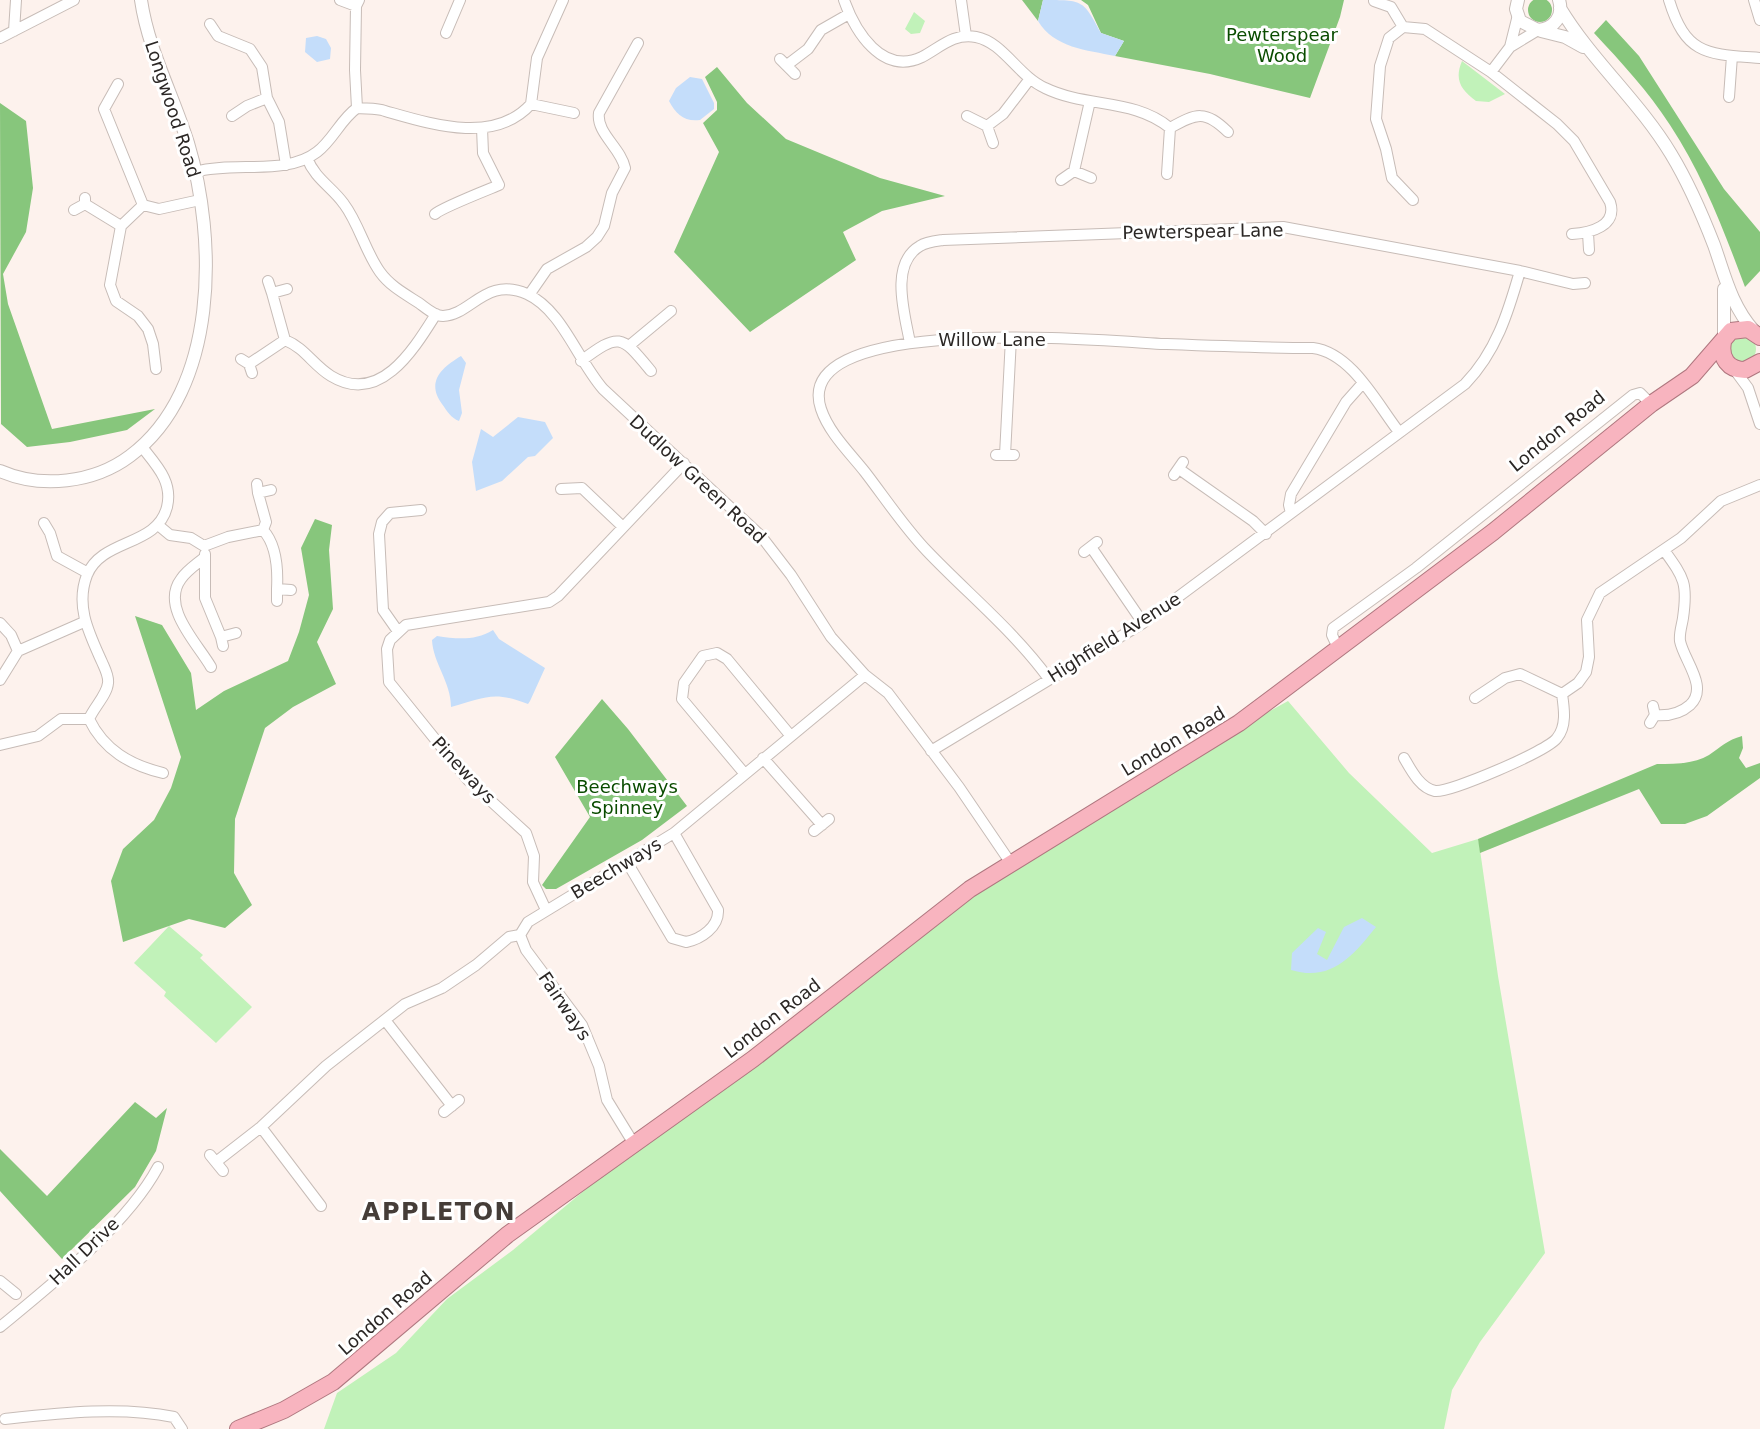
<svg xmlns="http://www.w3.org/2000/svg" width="1760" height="1429" viewBox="0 0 1760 1429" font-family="'DejaVu Sans',sans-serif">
	<rect width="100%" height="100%" fill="#fdf2ed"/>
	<path fill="#c1f2b9" d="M914 12 925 21 920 33 911 34 905 29Z
		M1462 61 1505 94 1489 102 1476 101C1461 90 1454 80 1462 61Z
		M1730 349a13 13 0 1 1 26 0a13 13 0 1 1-26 0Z
		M1288 701 1349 773 1432 853 1478 839 1479 843 1498 976 1545 1253 1480 1342 1452 1390 1444 1429H324L337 1393 396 1353 447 1299 513 1250 665 1123 917 928 1192 754Z
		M169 926 203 955 200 958 252 1007 216 1043 164 996 166 992 134 963Z"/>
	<path fill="#87c67c" d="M1528 10a12 12 0 1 1 24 0a12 12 0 1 1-24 0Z
		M1022 0H1043L1038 21Z
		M1081 0H1344L1340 17 1310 98 1210 74 1115 56 1124 41 1101 33 1088 5Z
		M1606 20 1639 56 1724 189 1760 232V271L1745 287C1724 231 1703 175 1670 125 1648 91 1621 62 1594 33Z
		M717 67 747 103 786 139 880 178 945 196 882 211 843 232 856 260 750 332 674 252 719 152 703 123 717 110V102L705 77Z
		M0 103 26 121 33 188 26 232 3 274 8 304 52 429 155 409 127 430 70 442 27 447 1 424Z
		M315 519 332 525 329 550 333 609 317 642 336 684 293 707 265 728 235 819 234 873 252 905 225 928 189 919 123 942 111 881 123 849 154 820 171 788 181 757 135 616 162 625 191 673 196 710 224 691 288 661 299 632 309 595 301 548Z
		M602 699 628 729 687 806 642 840 556 889H546L542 885 590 817 555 757Z
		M1742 736 1743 748 1739 758 1746 768 1760 763V778L1707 816 1685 824H1661L1639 789 1480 853 1478 839 1657 764C1674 764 1694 764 1709 755 1721 747 1727 740 1742 736Z
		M135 1102 156 1118 167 1108 156 1151 135 1187 62 1259 0 1191V1149L47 1196Z"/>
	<path fill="#c4ddfa" d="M1043 0C1084 0 1083 0 1101 33L1124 41 1115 56C1087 50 1054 48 1038 21Z
		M317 36 326 39 331 48 330 59 317 62 305 52 306 38Z
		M690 77 702 79 714 103V109L700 120C684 122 676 114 669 101L676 88Z
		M461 356 466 363 459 390 462 413 459 421C451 418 447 411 442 404 426 382 441 368 461 356Z
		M518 417 545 422 553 438 535 456 528 457 502 481 476 491 472 462 481 429 493 437Z
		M493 630 499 639 545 668 530 701 528 704C493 690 484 698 451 707 451 682 433 663 432 640L437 636C457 639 475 641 493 630Z
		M1362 918 1376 927C1352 957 1331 982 1291 970L1292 953 1318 928 1326 932 1317 954 1327 960 1344 927Z"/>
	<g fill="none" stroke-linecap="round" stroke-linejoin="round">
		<defs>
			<path id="minor" d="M340 0 356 6
				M844 0C855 31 882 76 922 57 941 47 953 33 976 37 1003 42 1018 76 1045 88 1086 108 1134 98 1170 128 1197 113 1205 110 1228 132
				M961 0 966 36
				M1669 0C1686 56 1708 54 1760 58
				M1754 0 1760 20
				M1374 1 1391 7 1403 27
				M210 24 218 36 250 49 262 67 267 98 279 122 286 165
				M14 31 16 0
				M446 33 460 0
				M0 38 74 0
				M1510 47 1538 30
				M780 59 795 74
				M787 65 808 49 821 30 849 14
				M1491 72 1557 124 1574 141 1610 202C1618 226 1590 233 1572 234
				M118 84 104 109 143 205 159 209 200 200
				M1729 97 1732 56
				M531 104 574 113
				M357 108C366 109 377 108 385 111 431 124 494 145 531 104L537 58 563 0
				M232 116 247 106 267 98
				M967 116 987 126 993 143
				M987 126 1003 114 1029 80
				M307 158C315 179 332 187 344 204 359 224 365 251 380 272 390 286 405 294 419 303 425 307 434 316 443 316 471 315 486 276 527 294 562 310 577 359 603 389L761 536 791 575 831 637 865 675 888 693 959 787 1010 862
				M1074 171 1090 101
				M195 172C234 161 286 176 317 152 333 140 341 119 357 108L355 70 356 6 359 0
				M1167 174 1170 128
				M1061 180 1074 171 1091 178
				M1413 200 1392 178 1386 149 1376 119 1380 66 1389 38 1403 27 1425 29 1491 72 1510 47 1518 15
				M85 204 121 226
				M143 205 121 226 110 285 116 301 138 316 148 329 153 344 156 369
				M74 210 85 204V198
				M435 214C441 208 487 190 499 185L483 153 482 128
				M1588 233 1589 250
				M268 281 272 293 287 289
				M272 293 285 340C305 348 313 365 331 376 380 406 414 349 436 314
				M529 295 547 269 586 247 597 237 604 226 612 193 625 168C621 148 596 133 599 113L638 43
				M910 343C905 315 889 264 920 246 926 242 936 241 943 240L1283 227 1520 271 1573 284 1585 283
				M630 345 671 311
				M241 359 249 364 252 373
				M581 361C620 332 621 335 651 371
				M249 364 285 340
				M1734 369 1748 388 1760 424
				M996 455H1014
				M1005 455 1011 338
				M1179 469 1253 521 1266 534
				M1174 475 1183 462
				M257 484 258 493 271 490
				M561 489 582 488 623 527
				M258 493 266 522 263 530C277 545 278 570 277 589
				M1291 513 1289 505 1291 494 1346 402 1362 384
				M44 523 50 533 57 556 88 573
				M158 525 170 535 191 538 204 546 228 537 263 530
				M1091 547 1143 623
				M1084 552 1097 542
				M205 554V598L221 637
				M205 557C197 564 187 570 181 579 160 607 198 644 211 667
				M277 601V589L291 590
				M0 623 11 635 18 651
				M397 630 383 610 379 534 382 522 390 513 421 510
				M223 646 221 637 236 633
				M1338 648 1332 635 1333 628 1416 568 1633 395 1640 393 1651 404
				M1049 679C1013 630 968 594 927 551 904 527 885 498 865 472 850 453 829 433 821 409 788 310 1116 342 1164 344 1214 346 1263 348 1313 348 1352 353 1377 404 1399 432
				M0 680 18 651 84 622
				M1475 698 1505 678 1520 674 1562 694
				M1655 715C1667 716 1680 714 1690 705 1709 687 1684 661 1680 641 1679 633 1682 625 1683 618 1688 583 1684 578 1664 550
				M89 719C104 750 130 765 163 773
				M1650 723 1655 715 1653 706
				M0 745 38 736 61 719H89C94 707 107 695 108 683 109 676 105 669 102 662 89 633 75 606 87 575 102 538 157 547 167 507 173 482 157 466 142 447
				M931 751 1143 623 1465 384C1496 352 1508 313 1520 271
				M763 758 822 825
				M1404 758C1411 770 1420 788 1435 791 1449 793 1548 751 1557 738 1567 726 1564 708 1562 694L1578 683 1586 672 1589 657 1587 620 1600 593 1681 538 1721 501 1760 485
				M744 773 682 699 684 683 703 656 717 653 727 659 790 735
				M814 831 829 819
				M627 862 672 938 686 942C701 939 719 927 718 910L674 833
				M546 910 533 882 534 856 526 833 468 780 389 682 387 649 390 640 406 625 549 602 558 596 684 463
				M520 935 526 950 582 1025 599 1066 607 1100 634 1144
				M385 1020 452 1106
				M444 1112 459 1100
				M261 1127 321 1206
				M210 1155 223 1171
				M216 1162 261 1127 326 1066 405 1004 442 988 476 965 509 937 520 935 528 922 674 833 865 675
				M0 1281 16 1294
				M0 1327C51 1285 127 1225 158 1167
				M5 1419C60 1413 120 1406 174 1417L182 1429"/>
			<path id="tertiary" d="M1518 0 1516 9 1520 21 1538 30C1554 29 1564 16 1559 0
				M1560 8C1592 61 1639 101 1671 154 1688 182 1702 214 1714 245 1725 276 1731 305 1754 331
				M1541 31 1565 37 1583 47
				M1724 340V289
				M0 471C41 489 94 483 130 456 219 390 217 239 188 143 173 95 148 49 141 0"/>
			<path id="trunk" d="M1723 342C1720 358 1728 370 1745 370L1760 362
				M238 1429 284 1410 333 1382 507 1235 753 1059 970 889 1239 723 1493 532 1651 404 1692 376 1731 331 1748 329 1760 337"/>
		</defs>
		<use href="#minor" stroke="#c7bcb7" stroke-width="12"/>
		<use href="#tertiary" stroke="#c7bcb7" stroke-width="14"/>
		<use href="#trunk" stroke="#af777f" stroke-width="18"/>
		<use href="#minor" stroke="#fff" stroke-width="10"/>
		<use href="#tertiary" stroke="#fff" stroke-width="12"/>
		<use href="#trunk" stroke="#f8b4bf" stroke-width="16"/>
	</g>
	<g text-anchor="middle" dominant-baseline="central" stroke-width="6" stroke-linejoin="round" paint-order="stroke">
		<g font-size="18" fill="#0a4c00" stroke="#fff">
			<text x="1282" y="34">Pewterspear<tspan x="1282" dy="21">Wood</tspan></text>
			<text x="627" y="786">Beechways<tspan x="627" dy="21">Spinney</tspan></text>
		</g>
		<g font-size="18" fill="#2b2725" stroke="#fff">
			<text transform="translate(173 109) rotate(72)">Longwood Road</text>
			<text transform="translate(1203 231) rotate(-1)">Pewterspear Lane</text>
			<text x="992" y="339">Willow Lane</text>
			<text transform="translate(1557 431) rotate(-39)">London Road</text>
			<text transform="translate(698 479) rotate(43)">Dudlow Green Road</text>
			<text transform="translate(1114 637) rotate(-32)">Highfield Avenue</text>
			<text transform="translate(1173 741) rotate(-31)">London Road</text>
			<text transform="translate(464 770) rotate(47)">Pineways</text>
			<text transform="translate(616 868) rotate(-31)">Beechways</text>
			<text transform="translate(565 1006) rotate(56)">Fairways</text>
			<text transform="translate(772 1018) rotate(-38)">London Road</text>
			<text transform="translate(84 1251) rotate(-44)">Hall Drive</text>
			<text transform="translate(385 1313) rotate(-41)">London Road</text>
		</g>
		<g font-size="24" font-weight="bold" letter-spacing="1.5" fill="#453d38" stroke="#fff">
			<text x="439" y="1212">APPLETON</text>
		</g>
	</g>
</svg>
